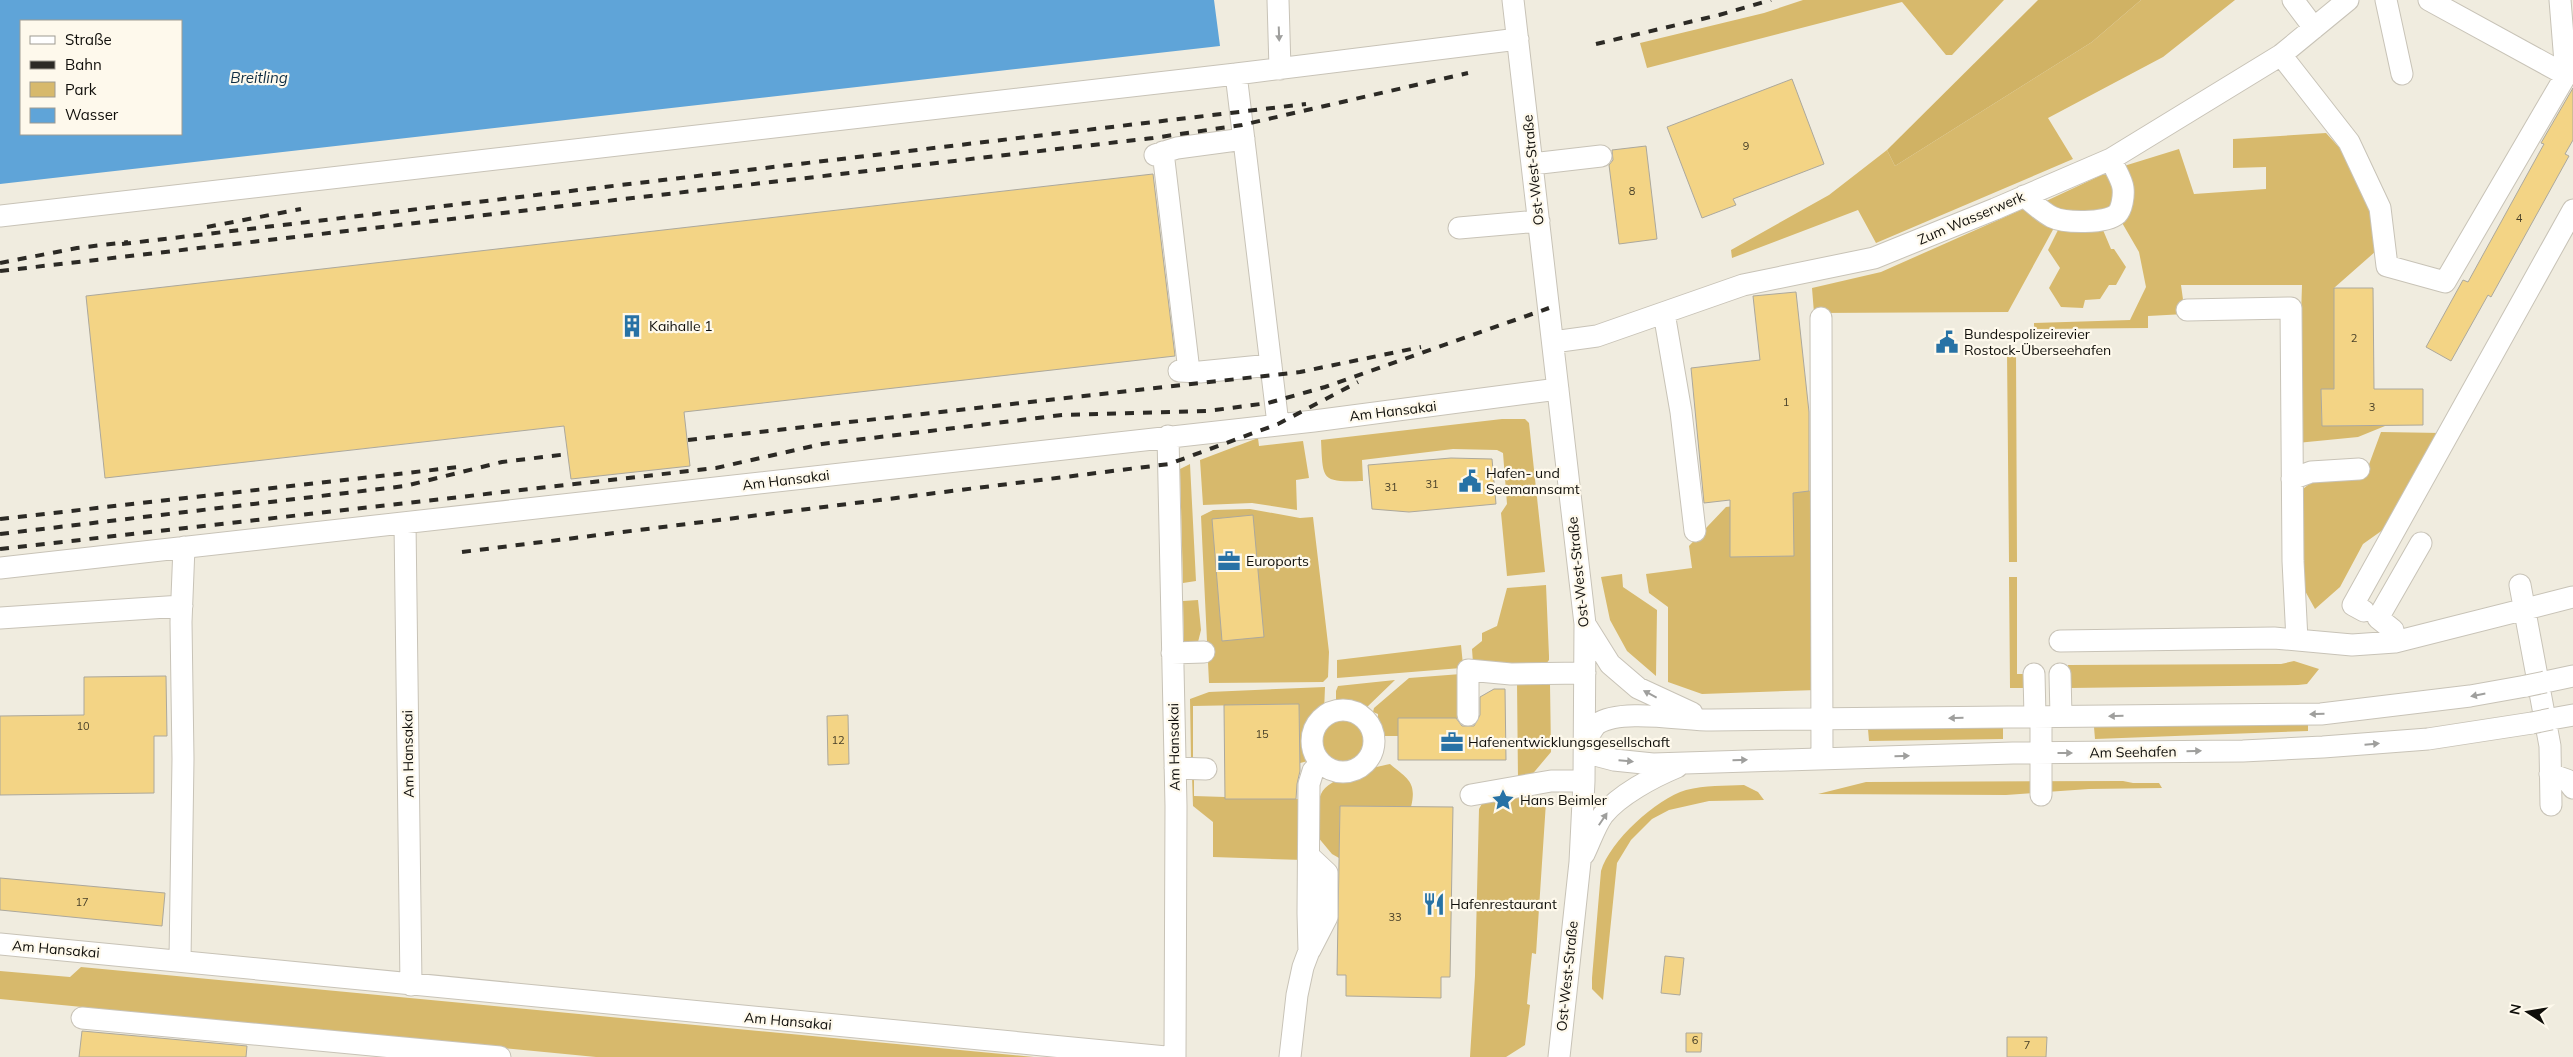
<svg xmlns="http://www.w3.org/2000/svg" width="2573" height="1057" viewBox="0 0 2573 1057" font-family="Mulish,sans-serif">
	<rect width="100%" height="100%" fill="#f0ecdf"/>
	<path fill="#d7b96c" d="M1803 0H2004L1952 55H1946L1902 2 1647 68 1640 43 1764 13Z
		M2141 0H2235L2163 57 2048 118 2073 159 1876 243 1858 210 1732 258 1731 250 1829 195 1887 150 1895 166 2092 42Z
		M2326 133 2346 155 2371 215 2376 251 2334 288V389L2321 390 2322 426H2385L2358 437 2297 443 2302 285H2181L2185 314 2148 316V328L2034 329V323L2130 320 2146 287 2139 252 2121 221 2124 166 2179 149 2194 194 2266 189V167L2233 168V139Z
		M2108 172 2118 192 2110 211 2062 215 2044 202Z
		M2023 209 2055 226 2008 312 1814 313 1812 288 1881 272Z
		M2081 229 2103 230 2111 249H2114L2126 267 2116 285H2109L2100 299 2085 300 2083 308 2061 307 2049 288 2060 268 2048 250 2058 230Z
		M2016 351 2017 562H2009L2007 352Z
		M1502 419H1525L1529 423 1545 572 1507 576 1501 513 1507 504 1503 453 1497 450 1453 449 1362 460 1363 481C1321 482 1323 481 1321 440Z
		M2381 432 2442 433 2394 522 2363 544 2340 587 2315 609 2299 580 2294 496 2313 481 2364 478Z
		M1258 438 1259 446 1303 441 1309 478 1296 480 1297 510 1252 503 1203 505 1200 460Z
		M1190 464 1196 581 1183 583 1180 469Z
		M1817 490V690L1702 694 1668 682V607L1649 593 1646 574 1692 568 1689 546 1726 507 1777 501 1779 494Z
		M1250 509 1300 518 1313 517 1329 652 1328 677 1323 682 1209 683 1201 516 1213 510Z
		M1622 574 1623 587 1657 610 1656 676 1627 651 1610 620 1601 577Z
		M2009 577H2017V674H2028V688H2010Z
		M1546 585 1549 656V660L1543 668 1473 663 1472 649 1482 641V633L1497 626 1507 588Z
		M1198 600 1201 630 1198 642 1184 644 1183 601Z
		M1461 645 1463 665 1461 668 1337 678V660Z
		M2294 661 2319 669 2307 684 2298 685 2069 688 2068 665 2281 664Z
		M1461 674 1463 718H1398V736H1378V714L1373 712 1374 708 1409 678Z
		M1395 680 1365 709 1336 704V691L1338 686Z
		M1517 683 1550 684 1551 752 1530 777 1518 780Z
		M1325 687 1324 712 1310 721 1308 761 1300 763 1299 704 1193 706V761L1191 760 1190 699 1209 692Z
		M1320 740a23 23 0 1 1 46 0a23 23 0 1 1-46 0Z
		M2308 721V731L2095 739 2094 727Z
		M2003 727V739L1869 741 1868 729Z
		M1390 764C1408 779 1417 782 1411 807L1340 806 1339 858 1332 854 1317 836C1317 822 1315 807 1321 794 1328 777 1372 768 1390 764Z
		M1300 774 1307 776 1303 860 1213 857V822L1193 806 1192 776H1194V796L1225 797V799H1300Z
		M2123 781 2133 783H2159L2162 788 2089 789 2006 795 1818 794 1866 782Z
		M1744 785 1758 792 1764 800 1709 801 1669 810 1652 819 1631 840 1617 863 1603 1000 1592 989V978L1601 871C1610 841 1656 799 1686 790 1705 785 1725 786 1744 785Z
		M1534 796 1546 802 1536 954 1532 953 1527 1004 1530 1005 1525 1045 1506 1057H1470L1475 976 1479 809 1484 800Z
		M81 967 1034 1057H596L0 999V971L70 977Z"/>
	<path fill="#d0b264" d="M2038 0H2141L2092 42 1895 166 1887 150Z"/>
	<path fill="#5fa4d8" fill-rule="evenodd" d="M0 0H1214L1220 46 0 184ZM21 21H181V134H21Z"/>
	<path fill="#f3d485" stroke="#aca89c" d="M1792 79 1824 164 1733 199 1736 205 1702 218 1667 127Z
		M2573 88V140L2565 154 2569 156 2491 297 2488 295 2451 361 2426 347 2463 280 2468 282 2544 144 2541 143Z
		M1646 146 1657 239 1619 244 1609 165 1613 160 1612 150Z
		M1153 174 1175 356 684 412 690 466 571 479 564 426 105 478 86 296Z
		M2334 288H2373L2374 389H2423V425L2322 426 2321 389H2334Z
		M1796 292 1809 412V491L1793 493 1794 556 1730 557V500L1704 503 1691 368 1760 360 1753 296Z
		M1451 458 1492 459 1496 504 1409 512 1372 509 1368 465Z
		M1253 515 1264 637 1222 641 1212 519Z
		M166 676 167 736H154V793L0 795V716L84 715V677Z
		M1494 689H1505L1506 760H1398V718H1456L1462 726H1474L1480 715V697Z
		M1299 704 1300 771 1297 784 1296 799H1225L1224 705Z
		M848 715 849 764 828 765 827 716Z
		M1340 806 1453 807 1450 977H1441V998L1346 996V975H1337Z
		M0 878 165 893 162 926 0 910Z
		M1665 956 1684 958 1680 995 1661 993Z
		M82 1031 247 1046 246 1057H79Z
		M1686 1033H1702L1701 1052H1686Z
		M2007 1037H2047L2046 1057H2007Z"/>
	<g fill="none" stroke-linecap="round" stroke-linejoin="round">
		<defs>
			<path id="minor" d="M1278 0 1280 69
				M1513 0 1585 624 1584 781 1580 862 1559 1057
				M2293 0 2314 28
				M2386 0 2402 74
				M2429 0 2566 75
				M2281 55 2349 142 2380 208 2387 266 2445 282 2566 75 2560 0
				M1236 74 1518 39
				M1163 152 1189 371
				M1155 155 1177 148 1244 139
				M1532 164 1601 156
				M2024 196C2033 203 2042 212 2052 217 2064 223 2106 224 2117 214 2122 209 2124 196 2123 188 2122 179 2114 168 2111 159
				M0 216 1236 74 1278 424
				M1459 228 1539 221
				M2187 310 2291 308 2293 561 2297 640
				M1664 313 1681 412 1695 531
				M1821 318 1822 758
				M1553 342 1597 336 1743 285 1874 258 1995 209 2111 159 2281 55 2348 0
				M1179 371 1200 372 1271 365
				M1168 436 1176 806 1175 1057
				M2292 479 2311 472 2359 469
				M405 523 411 985
				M0 568 1314 421 1558 389
				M2520 585 2550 746 2551 805
				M2364 611 2353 605 2573 210
				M0 618 182 606
				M1585 624 1610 664 1638 688 1692 713
				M2060 641 2274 638 2352 645 2395 642 2573 597
				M2395 642 2393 630 2378 618 2421 543
				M1172 653 1204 652
				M2034 674 2035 717
				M2060 674 2061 716
				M2545 682 2573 676
				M1312 741a31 31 0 1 1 62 0a31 31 0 1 1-62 0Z
				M1468 715V670L1511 674 1585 673
				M2551 719 2573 715
				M1586 740 1595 755 1614 760 1653 764 2013 753 2243 751 2323 747 2428 739 2532 723
				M1586 740C1589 736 1593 727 1597 724 1620 708 1683 720 1711 720L2321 714 2470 696 2526 686
				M1175 768 1206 769
				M2550 774 2567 780 2573 788
				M1471 795 1551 781H1584
				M2041 795V716
				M1584 854C1590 842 1595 826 1603 815 1619 795 1653 777 1677 767
				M0 944 1166 1057
				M1310 950 1327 917V873L1310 857
				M180 960 183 759 181 622 184 547
				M82 1018 500 1057
				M1290 1057 1297 995 1303 967 1309 951 1308 913 1309 784 1313 771 1321 763"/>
		</defs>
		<use href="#minor" stroke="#c8c3b7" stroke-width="23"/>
		<use href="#minor" stroke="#fff" stroke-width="21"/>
		<path stroke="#2c2a25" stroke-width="4" stroke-dasharray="9 9" stroke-linecap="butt" d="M1596 44 1719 15 1771 0
			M207 227 301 209
			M122 244 1306 104
			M0 263 77 248 128 242
			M0 271 1153 138 1242 125 1468 73
			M688 440 1300 372 1421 347
			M0 519 459 467
			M0 534 405 486 502 462 568 454
			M0 549 716 468 822 444 1062 415 1208 411 1268 403 1325 387 1549 308
			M462 552 1169 464 1278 424 1358 382"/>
		<defs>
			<path id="minor-bridge" d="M2526 686 2545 682
				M2532 723 2551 719"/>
		</defs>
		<use href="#minor-bridge" stroke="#c8c3b7" stroke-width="23" stroke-linecap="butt"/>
		<use href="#minor-bridge" stroke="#fff" stroke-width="21"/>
	</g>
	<defs><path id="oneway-solid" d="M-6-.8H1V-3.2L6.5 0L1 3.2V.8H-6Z" transform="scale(1.25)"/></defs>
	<g fill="#9f9f9d">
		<use href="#oneway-solid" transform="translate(1279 34) rotate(88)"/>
		<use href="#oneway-solid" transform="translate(1650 694) rotate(-152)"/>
		<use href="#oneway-solid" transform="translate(2478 695) rotate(169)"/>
		<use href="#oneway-solid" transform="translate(2317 714) rotate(178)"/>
		<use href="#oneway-solid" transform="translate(2116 716) rotate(179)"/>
		<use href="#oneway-solid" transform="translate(1956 718) rotate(179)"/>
		<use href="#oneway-solid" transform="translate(2372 744) rotate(-5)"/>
		<use href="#oneway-solid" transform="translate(2194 751) rotate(-1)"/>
		<use href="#oneway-solid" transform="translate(2065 753)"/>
		<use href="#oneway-solid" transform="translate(1902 756) rotate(-1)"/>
		<use href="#oneway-solid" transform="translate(1740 760) rotate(-1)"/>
		<use href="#oneway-solid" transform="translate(1626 761) rotate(5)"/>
		<use href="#oneway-solid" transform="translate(1603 819) rotate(-56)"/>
	</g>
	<defs>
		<symbol id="building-bare" viewBox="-9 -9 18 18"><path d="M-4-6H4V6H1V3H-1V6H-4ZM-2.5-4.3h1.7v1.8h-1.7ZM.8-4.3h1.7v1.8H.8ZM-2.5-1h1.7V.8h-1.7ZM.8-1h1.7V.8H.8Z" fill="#2772a5" stroke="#fef9ec" stroke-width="2.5" paint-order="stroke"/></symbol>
		<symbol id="civic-bare" viewBox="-9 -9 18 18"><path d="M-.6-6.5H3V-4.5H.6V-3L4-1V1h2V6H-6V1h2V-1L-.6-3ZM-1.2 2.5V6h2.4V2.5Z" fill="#2772a5" stroke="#fef9ec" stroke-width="2.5" paint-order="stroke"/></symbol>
		<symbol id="office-bare" viewBox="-9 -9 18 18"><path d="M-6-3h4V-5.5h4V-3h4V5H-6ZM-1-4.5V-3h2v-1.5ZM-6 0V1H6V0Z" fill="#2772a5" stroke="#fef9ec" stroke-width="2.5" paint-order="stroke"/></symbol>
		<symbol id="sight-bare" viewBox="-9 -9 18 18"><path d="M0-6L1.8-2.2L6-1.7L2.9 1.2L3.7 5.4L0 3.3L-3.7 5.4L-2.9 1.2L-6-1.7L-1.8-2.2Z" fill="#2772a5" stroke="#fef9ec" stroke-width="2.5" paint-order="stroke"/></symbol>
		<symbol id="restaurant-bare" viewBox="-9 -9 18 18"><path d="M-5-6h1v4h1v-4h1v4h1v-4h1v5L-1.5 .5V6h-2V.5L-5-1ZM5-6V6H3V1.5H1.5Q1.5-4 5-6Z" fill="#2772a5" stroke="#fef9ec" stroke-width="2.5" paint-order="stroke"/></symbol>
	</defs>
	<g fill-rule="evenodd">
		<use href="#building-bare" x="616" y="310" width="32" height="32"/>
		<use href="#civic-bare" x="1931" y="326" width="32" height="32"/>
		<use href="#civic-bare" x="1454" y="465" width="32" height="32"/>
		<use href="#office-bare" x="1213" y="545" width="32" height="32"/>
		<use href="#office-bare" x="1436" y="726" width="32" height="32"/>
		<use href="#sight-bare" x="1487" y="784" width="32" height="32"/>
		<use href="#restaurant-bare" x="1418" y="888" width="32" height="32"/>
	</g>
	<g text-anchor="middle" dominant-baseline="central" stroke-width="4.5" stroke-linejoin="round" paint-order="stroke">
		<g font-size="11" fill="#484029">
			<text x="1746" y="146">9</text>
			<text x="1632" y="191">8</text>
			<text x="2519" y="218">4</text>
			<text x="2354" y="338">2</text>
			<text x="1786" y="402">1</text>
			<text x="2372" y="407">3</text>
			<text x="1432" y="484">31</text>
			<text x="1391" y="487">31</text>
			<text x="83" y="726">10</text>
			<text x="1262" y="734">15</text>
			<text x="838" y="740">12</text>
			<text x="82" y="902">17</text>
			<text x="1395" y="917">33</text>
			<text x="1695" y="1040">6</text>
			<text x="2027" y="1045">7</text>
		</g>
		<g font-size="14" fill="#0f0e0a" stroke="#fef9ec">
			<text transform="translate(1533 170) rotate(-96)">Ost-West-Straße</text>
			<text transform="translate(1971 218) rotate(-23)">Zum Wasserwerk</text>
			<text transform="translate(1393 411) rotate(-7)">Am Hansakai</text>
			<text transform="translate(786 480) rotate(-7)">Am Hansakai</text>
			<text transform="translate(1578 572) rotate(-96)">Ost-West-Straße</text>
			<text transform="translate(1174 747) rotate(-91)">Am Hansakai</text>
			<text transform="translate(2133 752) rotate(-1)">Am Seehafen</text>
			<text transform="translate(408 754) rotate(-91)">Am Hansakai</text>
			<text transform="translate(56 949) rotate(5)">Am Hansakai</text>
			<text transform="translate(1567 976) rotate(-84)">Ost-West-Straße</text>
			<text transform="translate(788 1021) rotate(5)">Am Hansakai</text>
		</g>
		<g font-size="14" fill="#0f0e0a" stroke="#fef9ec" text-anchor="start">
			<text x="649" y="326">Kaihalle 1</text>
			<text x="1964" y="334">Bundespolizeirevier<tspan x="1964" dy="16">Rostock-Überseehafen</tspan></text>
			<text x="1486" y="473">Hafen- und<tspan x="1486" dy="16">Seemannsamt</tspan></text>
			<text x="1246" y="561">Euroports</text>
			<text x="1468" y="742">Hafenentwicklungsgesellschaft</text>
			<text x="1520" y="800">Hans Beimler</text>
			<text x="1450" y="904">Hafenrestaurant</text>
		</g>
		<g font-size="15" font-style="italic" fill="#0f2e44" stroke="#fef9ec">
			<text x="259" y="77">Breitling</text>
		</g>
	</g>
	<rect x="20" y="20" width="162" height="115" fill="#fef9ec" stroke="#9e9b92"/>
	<rect x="30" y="36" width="25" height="8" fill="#ffffff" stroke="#9e9b92"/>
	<text x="65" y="45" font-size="15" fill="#0f0e0a">Straße</text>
	<rect x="30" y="61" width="25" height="8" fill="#2c2a25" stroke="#9e9b92"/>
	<text x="65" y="70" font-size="15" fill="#0f0e0a">Bahn</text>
	<rect x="30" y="82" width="25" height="15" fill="#d7b96c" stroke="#9e9b92"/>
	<text x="65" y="95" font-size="15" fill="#0f0e0a">Park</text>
	<rect x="30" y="108" width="25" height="15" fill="#5fa4d8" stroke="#9e9b92"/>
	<text x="65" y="120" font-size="15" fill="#0f0e0a">Wasser</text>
	<g transform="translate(2528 1012) rotate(282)" stroke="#fef9ec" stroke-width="4" paint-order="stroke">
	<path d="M0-4L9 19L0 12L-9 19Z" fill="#0f0e0a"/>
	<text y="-8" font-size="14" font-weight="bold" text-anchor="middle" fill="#0f0e0a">N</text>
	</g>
</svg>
